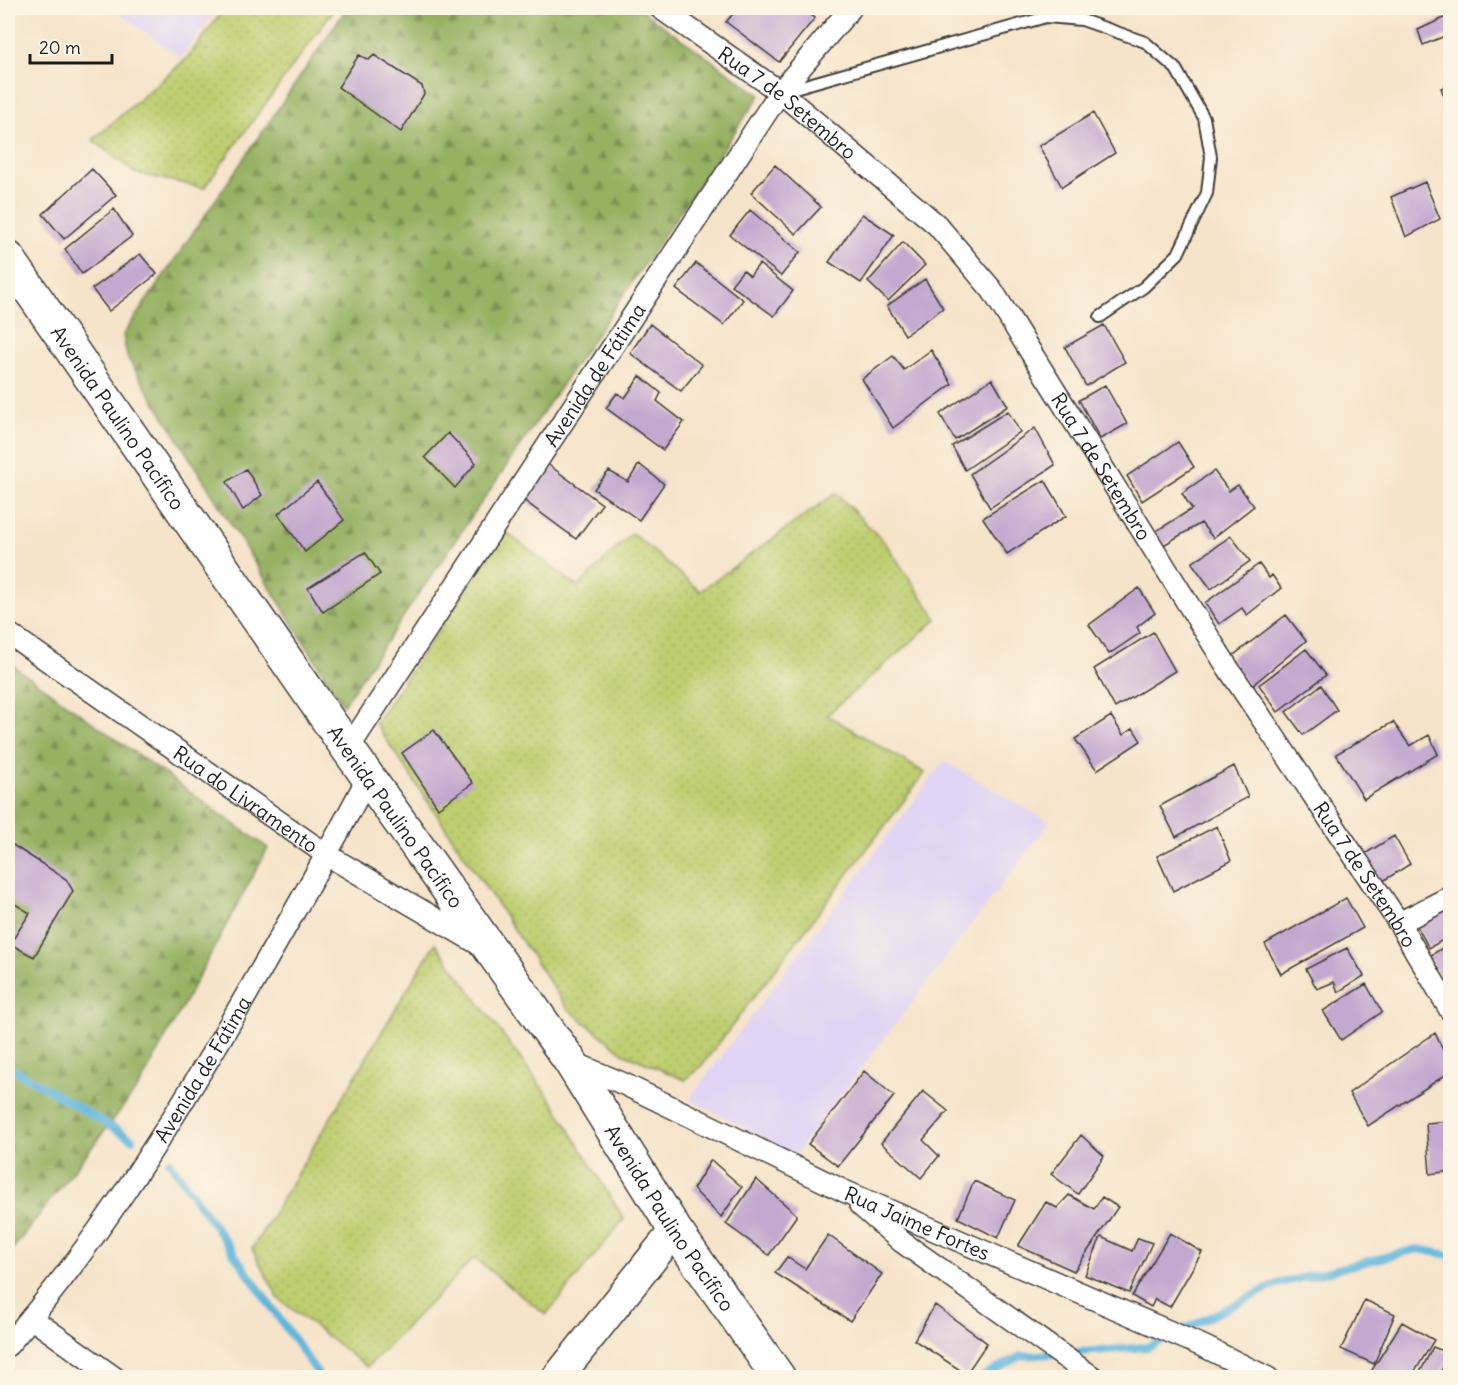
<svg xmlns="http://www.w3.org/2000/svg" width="1458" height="1385" viewBox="0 0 1458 1385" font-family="Delius,sans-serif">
	<defs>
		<pattern id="grass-dots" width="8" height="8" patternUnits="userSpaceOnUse" patternTransform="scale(1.5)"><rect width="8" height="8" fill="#bece70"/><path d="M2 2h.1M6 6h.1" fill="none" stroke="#a3b060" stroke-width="1.8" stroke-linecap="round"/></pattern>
		<pattern id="forest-firs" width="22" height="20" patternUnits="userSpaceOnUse" patternTransform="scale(1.5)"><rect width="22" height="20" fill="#96b162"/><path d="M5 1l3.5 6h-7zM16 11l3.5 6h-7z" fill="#7a8f50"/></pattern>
	</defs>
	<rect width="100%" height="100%" fill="#fcf5e5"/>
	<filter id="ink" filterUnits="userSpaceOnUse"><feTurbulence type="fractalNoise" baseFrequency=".0167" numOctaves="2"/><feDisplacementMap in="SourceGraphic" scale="12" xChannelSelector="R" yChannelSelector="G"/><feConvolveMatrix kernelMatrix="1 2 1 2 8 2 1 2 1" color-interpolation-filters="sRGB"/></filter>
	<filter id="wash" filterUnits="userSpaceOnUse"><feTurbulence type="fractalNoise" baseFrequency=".008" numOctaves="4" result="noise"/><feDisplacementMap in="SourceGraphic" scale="24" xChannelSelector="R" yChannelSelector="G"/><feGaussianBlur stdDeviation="1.35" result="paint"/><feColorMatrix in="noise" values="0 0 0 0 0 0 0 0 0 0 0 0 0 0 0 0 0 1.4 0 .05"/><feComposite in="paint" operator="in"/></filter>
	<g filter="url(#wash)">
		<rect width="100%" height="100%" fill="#f6e4ca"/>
		<path fill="#e1d4f4" d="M112 8H218L181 58Z
			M944 761 1050 822 795 1155 689 1099Z"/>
		<path fill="url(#grass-dots)" stroke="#6d7546" stroke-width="1.5" d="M225 8H335L204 188 135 173 93 140 188 57Z
			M836 493 886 544 937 619 827 715 925 773 702 1065 685 1080 623 1053 567 1008 375 723 506 532 578 587 632 533 700 591Z
			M435 943 554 1104 624 1219 546 1315 474 1258 367 1367 279 1299 252 1249Z"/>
		<path fill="url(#forest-firs)" stroke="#59663f" stroke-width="1.5" d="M347 8H638L760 95 343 705 127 357 123 335Z
			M8 662 268 848 140 1085 8 1255Z"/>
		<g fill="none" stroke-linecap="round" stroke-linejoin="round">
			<path stroke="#61b6dd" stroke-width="8" d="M8 1066 132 1139
				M169 1161 321 1378
				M1065 1353 1148 1347 1277 1284 1417 1249 1450 1255
				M980 1378 1021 1356 1052 1354"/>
		</g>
		<g id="blocks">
			<path fill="#c3a8cf" d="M738 8H801L815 18 779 62 726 22Z
				M1442 8H1450V34L1423 45 1418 30 1446 17Z
				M359 55 369 60 374 55 422 86 424 94 401 132 338 87Z
				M1450 85V111L1441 88Z
				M1093 113 1115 153 1062 187 1039 146Z
				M775 165 821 207 796 234 751 193Z
				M92 169 116 195 64 239 43 214Z
				M1425 182 1440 219 1406 237 1391 197Z
				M114 209 132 236 82 274 65 249Z
				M750 210 800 252 781 276 730 235Z
				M862 214 894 235 861 283 829 262Z
				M903 242 925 265 888 301 868 282Z
				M140 254 157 274 109 311 92 289Z
				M696 263 743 300 724 325 676 289Z
				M759 264 793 291 774 316 731 285 743 270 750 276Z
				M925 279 943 308 905 335 887 306Z
				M650 324 702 365 681 391 630 353Z
				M1104 325 1125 362 1086 386 1065 347Z
				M931 350 952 384 893 428 862 379 893 356 904 370Z
				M640 376 661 393 657 401 684 422 663 450 606 408 617 393 625 398Z
				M992 379 1008 406 955 440 940 414Z
				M1105 385 1127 424 1100 439 1079 400Z
				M1008 411 1020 432 965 470 952 446Z
				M1035 428 1055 465 990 508 970 474Z
				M448 433 476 463 455 488 425 457Z
				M1178 442 1194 467 1142 501 1127 476Z
				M546 463 602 504 576 539 522 499Z
				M639 464 664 484 639 520 594 489 609 471 628 482Z
				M246 469 262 495 243 510 227 482Z
				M1214 471 1229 491 1238 485 1254 506 1213 538 1201 523 1162 546 1153 533 1192 509 1182 493Z
				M1045 480 1066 516 1007 554 983 518Z
				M317 482 344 520 305 552 278 514Z
				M1231 536 1250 561 1211 589 1192 563Z
				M365 552 380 574 323 612 308 588Z
				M1259 564 1269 578 1272 575 1281 588 1247 615 1242 608 1219 624 1205 603Z
				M1139 588 1155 613 1137 627 1140 633 1109 654 1089 625Z
				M1286 615 1306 641 1249 688 1230 658Z
				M1153 632 1175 671 1115 708 1094 669Z
				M1306 649 1326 675 1278 712 1259 685Z
				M1321 685 1337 710 1303 735 1286 712Z
				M1111 716 1123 735 1133 728 1141 741 1097 770 1075 739Z
				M1393 722 1410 746 1429 735 1438 754 1364 799 1336 754Z
				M434 730 473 783 438 808 402 753Z
				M1234 766 1248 797 1176 837 1160 806Z
				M1217 826 1231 861 1173 891 1157 856Z
				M1394 836 1410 864 1380 883 1363 855Z
				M8 842 66 879 73 891 34 957 10 944 30 913 10 901 8 905Z
				M1346 898 1363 928 1281 974 1265 944Z
				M1450 901V936L1429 948 1413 919Z
				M1450 943V981L1444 985 1428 957Z
				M1347 948 1364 976 1338 992 1334 982 1317 989 1306 969Z
				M1366 984 1382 1012 1341 1040 1323 1011Z
				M1435 1033 1450 1065V1072L1368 1126 1349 1093Z
				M864 1071 894 1096 838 1166 808 1144Z
				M923 1091 948 1111 923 1140 939 1156 921 1178 881 1143Z
				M1450 1121V1171L1430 1174 1426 1123Z
				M1081 1135 1104 1156 1078 1194 1051 1174Z
				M711 1160 742 1187 721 1217 693 1189Z
				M756 1179 797 1215 769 1255 726 1224Z
				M974 1181 1015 1200 998 1238 958 1218Z
				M1069 1195 1094 1209 1102 1197 1118 1207 1074 1271 1018 1246 1046 1202 1057 1208Z
				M1170 1233 1202 1252 1170 1307 1155 1299 1151 1307 1132 1296Z
				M828 1235 882 1274 850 1321 775 1273 787 1257 805 1269Z
				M1101 1237 1132 1251 1138 1238 1152 1243 1129 1293 1085 1275Z
				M1365 1300 1395 1314 1374 1364 1341 1349Z
				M935 1305 987 1343 966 1374 914 1340Z
				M1402 1322 1434 1340 1411 1378H1367Z
				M1433 1347 1450 1354 1438 1378H1417Z
				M1450 1355V1378H1440Z"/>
		</g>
	</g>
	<g filter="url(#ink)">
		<use href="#blocks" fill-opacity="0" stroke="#3d3a36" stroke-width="1.5"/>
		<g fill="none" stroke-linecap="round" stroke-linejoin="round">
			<defs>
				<path id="lane" d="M784 91 1046 17 1082 20 1145 42 1176 69 1204 118 1211 157 1207 193 1178 254 1144 287 1100 317"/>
				<g id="street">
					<path id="s1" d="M660 8 780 92 937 225 992 290 1228 668 1399 923 1450 1010"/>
					<path id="s2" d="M8 633 327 855 482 946"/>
					<path id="s3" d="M348 749 780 92 851 8"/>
					<path d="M1399 923 1450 897"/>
					<path id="s4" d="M572 1062 624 1084 844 1191 1205 1347 1268 1378"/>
					<path d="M860 1205 902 1242 1094 1378"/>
					<path d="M31 1318 115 1378"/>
					<path id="s5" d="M8 1345C91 1250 159 1143 223 1035 273 950 322 865 368 777"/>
				</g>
				<path id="secondary" d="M557 1378 675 1230"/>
				<g id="primary">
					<path id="s6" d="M8 258 348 749 570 1061 675 1230 779 1378"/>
				</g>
			</defs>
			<use href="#lane" stroke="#3d3a36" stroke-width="14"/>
			<use href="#street" stroke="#3d3a36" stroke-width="24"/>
			<use href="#secondary" stroke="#3d3a36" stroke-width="33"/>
			<use href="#primary" stroke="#3d3a36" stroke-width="36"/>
			<use href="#lane" stroke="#fff" stroke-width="10"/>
			<use href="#street" stroke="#fff" stroke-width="21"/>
			<use href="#secondary" stroke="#fff" stroke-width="30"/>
			<use href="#primary" stroke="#fff" stroke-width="33"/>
		</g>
	</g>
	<g text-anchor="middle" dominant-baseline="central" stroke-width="4.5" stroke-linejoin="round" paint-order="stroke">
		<g font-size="20" fill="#1c1c1c" stroke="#fcf5e5">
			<text stroke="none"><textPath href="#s1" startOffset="159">Rua 7 de Setembro</textPath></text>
			<text stroke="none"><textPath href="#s3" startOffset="448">Avenida de Fátima</textPath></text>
			<text stroke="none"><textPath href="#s6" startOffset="194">Avenida Paulino Pacífico</textPath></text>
			<text stroke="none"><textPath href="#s1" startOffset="645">Rua 7 de Setembro</textPath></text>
			<text stroke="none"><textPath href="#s2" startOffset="290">Rua do Livramento</textPath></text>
			<text stroke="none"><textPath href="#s6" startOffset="680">Avenida Paulino Pacífico</textPath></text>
			<text stroke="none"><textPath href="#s1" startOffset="1131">Rua 7 de Setembro</textPath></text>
			<text stroke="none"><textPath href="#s5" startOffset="338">Avenida de Fátima</textPath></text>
			<text stroke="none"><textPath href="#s6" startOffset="1166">Avenida Paulino Pacífico</textPath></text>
			<text stroke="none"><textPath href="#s4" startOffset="381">Rua Jaime Fortes</textPath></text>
		</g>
	</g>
	<rect width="1458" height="1385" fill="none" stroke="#fcf5e5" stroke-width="30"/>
	<path d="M30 54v9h82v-9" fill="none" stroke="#1c1c1c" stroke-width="3"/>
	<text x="39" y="54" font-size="18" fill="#1c1c1c" stroke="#fcf5e5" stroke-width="4.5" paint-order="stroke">20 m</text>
</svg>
